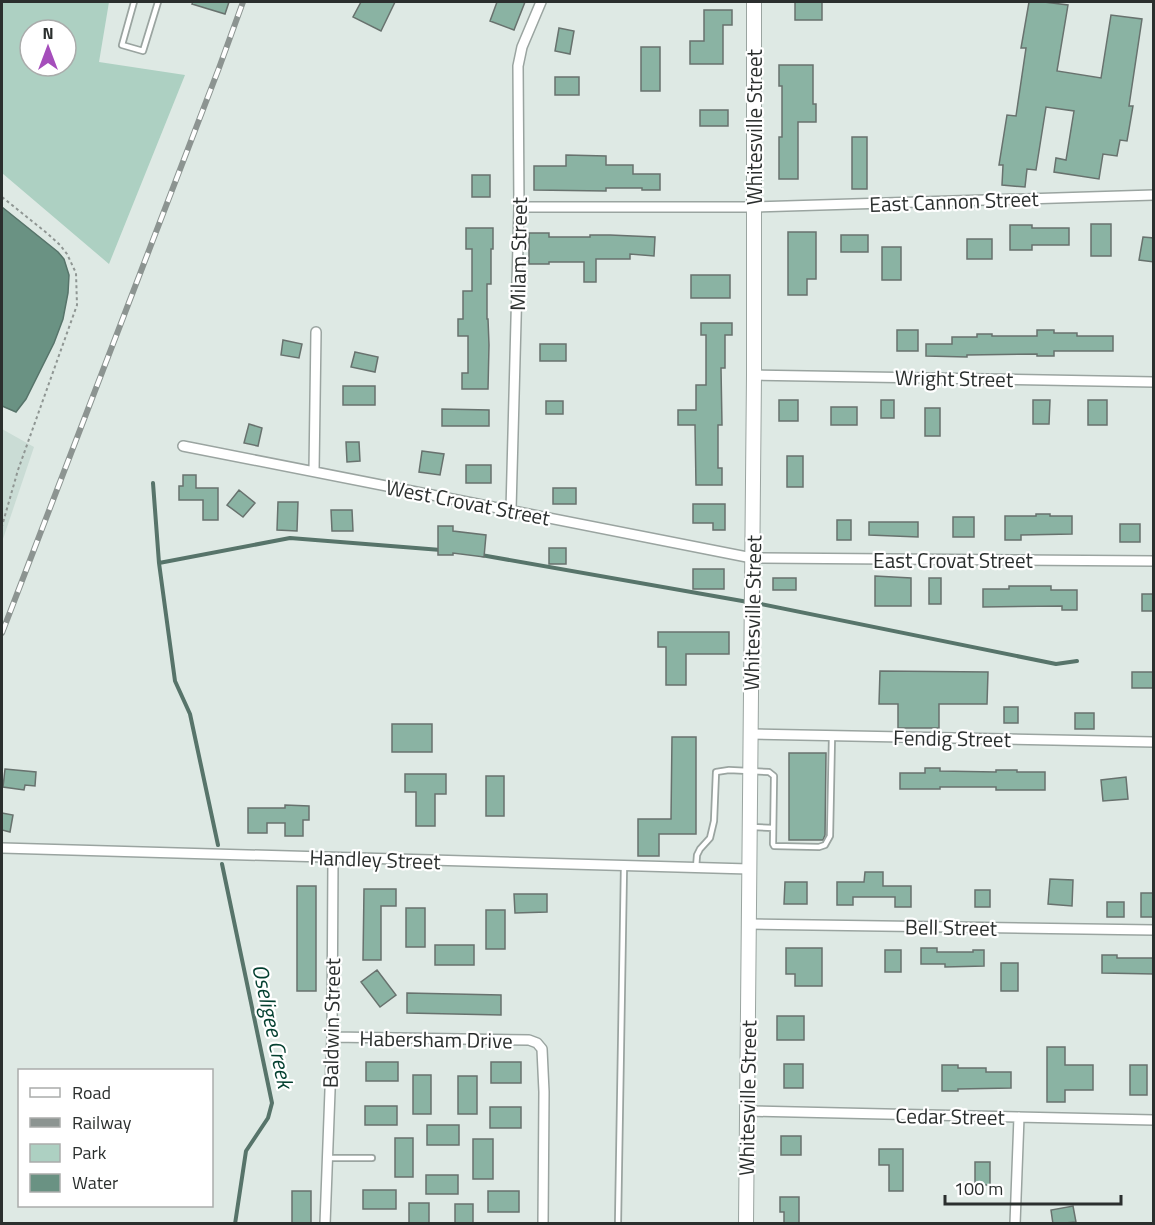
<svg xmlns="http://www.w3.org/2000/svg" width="1155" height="1225" viewBox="0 0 1155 1225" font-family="'Titillium Web',sans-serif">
	<rect width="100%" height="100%" fill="#dee9e4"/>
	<path fill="#cadcd5" d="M2 429 34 447 2 542Z"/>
	<path fill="#add0c2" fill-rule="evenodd" d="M2 2H109L99 62 185 75 109 264 2 173ZM30 30H66V66H30Z"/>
	<path fill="#6a9283" stroke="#57746a" stroke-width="1.5" d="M2 207 58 252 64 259 69 275 68 293 63 319 54 343 26 399 16 412 2 406Z"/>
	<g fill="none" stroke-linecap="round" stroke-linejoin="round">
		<path stroke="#57746a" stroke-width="4" d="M153 483 159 563 175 681 190 714 218 845
			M481 555 748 602
			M159 563 290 538 441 550
			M756 603 1056 664 1077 661
			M222 864 272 1103 268 1118 246 1151 235 1224"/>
	</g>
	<path fill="#8ab3a3" stroke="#68726e" stroke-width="1.5" d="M193 2H229L225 14 192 4Z
		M361 2H395L381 31 353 17Z
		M497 2H525L514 30 490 21Z
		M795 2H822V20H795Z
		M1029 2H1044L1068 5 1057 71 1101 78 1111 15 1142 19 1129 106H1133L1127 141 1120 140 1117 156 1103 154 1099 179 1054 172 1056 158 1066 160 1074 111 1046 107 1036 170 1027 169 1025 187 1002 185 1003 165H999L1007 115 1016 116 1026 48H1021Z
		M704 10H732V25H723V64H690V41H704Z
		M559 28 574 31 570 54 555 51Z
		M641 47H660V91H641Z
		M779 65H813V104H816V122H798V179H779V137H782V86H779Z
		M555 77H579V95H555Z
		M700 110H728V126H700Z
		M852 137H867V189H852Z
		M566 155 606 156V165H633V174H660V190H642V188H606V191L534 190V166H566Z
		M472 175H490V197H472Z
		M1091 224H1111V256H1091Z
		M1010 225H1032V228H1069V245H1032V250H1010Z
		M466 228H493V249H491V284H487V319H488L489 345 488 389H462V373H468V336H458V319H463V291H472V249H466Z
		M788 232H816V279H807V295H788Z
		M529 233H549V237H590V235H610L655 237 654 256 630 254V259H596V282H584V262H549V264H529Z
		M841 235H868V252H841Z
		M1143 237 1154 238V262L1139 260Z
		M967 239H992V259H967Z
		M882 247H901V280H882Z
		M691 275H730V298H691Z
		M701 323H732V335H725V368H721L722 425H718V468H722V485H696L695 425H678V410H696V385H706V335H701Z
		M897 330H918V351H897Z
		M1037 330H1054V333H1077V336H1113V351H1054V356H1037V354L967 355V357L926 356V344H952V337H977V334H992V336H1037Z
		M283 340 302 344 299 358 281 355Z
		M540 344H566V361H540Z
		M355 352 378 357 375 372 351 367Z
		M343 386H375V405H343Z
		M779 400H798V421H779Z
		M881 400H894V418H881Z
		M1033 400H1050L1049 424H1033Z
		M1088 400H1107V425H1088Z
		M546 401H563V414H546Z
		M831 407H857V425H831Z
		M925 408H940V436H925Z
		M442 409 489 410V426H442Z
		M249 424 262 428 258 446 244 443Z
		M346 442H359L360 461 347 462Z
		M422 451 444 454 440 475 419 472Z
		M787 456H803V487H787Z
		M466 465H491V483H466Z
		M183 475H196V488H218V520H203V500H179V486H183Z
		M553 488H576V504H553Z
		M239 490 255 503 243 517 227 505Z
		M278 502H298L297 531 277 530Z
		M693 504H725V530H713V523H693Z
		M331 510H352L353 531H332Z
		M1036 514H1050V516H1072V534L1021 535V540H1005V516H1036Z
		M953 517H974V537H953Z
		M837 520H851V540H837Z
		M869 522H918V537L869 535Z
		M1120 524H1140V542H1120Z
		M438 526H453V531L486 535 484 557 453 553V555H438Z
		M549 548H566V564H549Z
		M693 569H724V589H693Z
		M875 576 911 578V606H875Z
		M773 578H796V590H773Z
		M929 578H941V604H929Z
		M1009 586H1051V590H1077V610H1062V606L983 607V589H1009Z
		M1142 594H1154V611H1142Z
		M658 632H729V654H686V685H666V647H658Z
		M880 671 988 672 987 704H939V728H898V704H879Z
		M1132 672H1154V688H1132Z
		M1004 707H1018V723H1004Z
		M1075 713H1094V729H1075Z
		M392 724H432V752H392Z
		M672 737H696V834H659V856H638V819H671Z
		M789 753H826L825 835 823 840H789Z
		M925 768H940V771L996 772V770H1017V772H1045V790H996V787H940V789H900V773H925Z
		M5 769 36 772 35 786 25 785 24 790 3 787Z
		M405 774H446V794H435V826H416V792H405Z
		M486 776H504V816H486Z
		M1126 777 1128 799 1103 801 1101 780Z
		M285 805 309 806V820H303V836H285V823H267V833H248V808H285Z
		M2 813 13 815 10 832 2 830Z
		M865 872H883V886H911V907H895V897H853V905H837V882H864Z
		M1050 879 1073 880 1072 906 1048 904Z
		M785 882H807V904H784Z
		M297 886H316V991H297Z
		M364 889H396V906H381V960H363Z
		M975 890H990V907H975Z
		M1141 893H1154V917H1141Z
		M514 894H547V912L515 913Z
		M1107 902H1124V917H1107Z
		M406 908H425V947H406Z
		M486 910H505V949H486Z
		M435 945H474V965H435Z
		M786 948H822V986H795V974H786Z
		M921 948H937V952H973V950H984V966L945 967V964H921Z
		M885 950H901V972H885Z
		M1102 955H1117V958H1154V974L1102 973Z
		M1001 963H1018V991H1001Z
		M377 970 396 995 380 1007 361 982Z
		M407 993 501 995V1015L407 1013Z
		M777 1016H804V1040H777Z
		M1047 1047H1065V1065H1093V1090H1065V1102H1047Z
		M366 1062H398V1081H366Z
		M491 1062H521V1083H491Z
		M784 1064H803V1088H784Z
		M942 1065H958V1068H986V1072H1011V1088L958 1089V1091H942Z
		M1130 1065H1147V1095H1130Z
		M413 1075H431V1114H413Z
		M458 1076H477V1114H458Z
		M365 1106H397V1125H365Z
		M490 1107H521V1128H490Z
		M427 1125H459V1145H427Z
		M781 1136H801V1155H781Z
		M395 1138H413V1177H395Z
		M473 1139H493V1179H473Z
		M879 1149H903V1191H889V1165H879Z
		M975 1162H990V1185H975Z
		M426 1175H458V1194H426Z
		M363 1190H396V1209H363Z
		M292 1191H311V1224H292Z
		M488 1191H519V1212H488Z
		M780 1197H799V1224H784V1212H780Z
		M409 1203H429V1224H409Z
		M455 1204H473V1224H455Z
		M1073 1206 1076 1222 1053 1224 1051 1210Z"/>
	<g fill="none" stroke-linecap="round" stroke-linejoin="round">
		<defs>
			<path id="lane" d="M134 2 122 45 143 51 158 2
				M752 827 773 828
				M696 868 697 855 700 849 710 838 714 821 716 772 729 770 769 772 774 776 773 844 774 846 819 847 825 845 830 836 832 736
				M327 1158H372
				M618 1224 624 866"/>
			<path id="street" d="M519 207H754L1154 195
				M754 375 1154 382
				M183 446 752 558 1154 561
				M314 471 316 332
				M511 510 519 207 518 66 522 47 541 2
				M750 734 1154 742
				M2 848 749 869
				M749 924 1154 930
				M332 1037 529 1040 537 1043 542 1049 544 1092 543 1224
				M747 1111 1154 1120
				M325 1224 332 1037 333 858
				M1015 1224 1019 1117"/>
			<path id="secondary" d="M746 1224 754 375V2"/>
		</defs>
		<use href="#lane" stroke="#9aa4a0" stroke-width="8"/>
		<use href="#street" stroke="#9aa4a0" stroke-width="12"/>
		<use href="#secondary" stroke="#9aa4a0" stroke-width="16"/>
		<path stroke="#8f9693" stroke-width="2" stroke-dasharray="3 3" stroke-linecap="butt" d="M2 197 48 234 60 245 67 254 76 273 77 305 18 470 2 526"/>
		<use href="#lane" stroke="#fff" stroke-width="4.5"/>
		<use href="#street" stroke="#fff" stroke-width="9"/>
		<use href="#secondary" stroke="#fff" stroke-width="14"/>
		<defs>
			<path id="rail" d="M2 633 219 68 243 2"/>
		</defs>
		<use href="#rail" stroke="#8c9491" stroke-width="6"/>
		<use href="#rail" stroke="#fff" stroke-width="4" stroke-dasharray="11" stroke-linecap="butt"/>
	</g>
	<g text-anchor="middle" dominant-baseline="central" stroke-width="4.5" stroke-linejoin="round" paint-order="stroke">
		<g font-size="21" fill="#2b2f2e" stroke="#fff">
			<text transform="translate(754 127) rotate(-90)">Whitesville Street</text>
			<text transform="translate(954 201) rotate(-2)">East Cannon Street</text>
			<text transform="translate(518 254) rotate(-89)">Milam Street</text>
			<text transform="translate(954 378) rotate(1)">Wright Street</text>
			<text transform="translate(468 502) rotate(11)">West Crovat Street</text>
			<text x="953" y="560">East Crovat Street</text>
			<text transform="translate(752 613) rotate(-89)">Whitesville Street</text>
			<text transform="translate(952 738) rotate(1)">Fendig Street</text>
			<text transform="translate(375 859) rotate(2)">Handley Street</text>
			<text transform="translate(951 927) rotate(1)">Bell Street</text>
			<text transform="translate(331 1023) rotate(-89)">Baldwin Street</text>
			<text transform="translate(436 1039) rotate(1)">Habersham Drive</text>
			<text transform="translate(747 1098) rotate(-89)">Whitesville Street</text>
			<text transform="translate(950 1116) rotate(1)">Cedar Street</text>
		</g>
		<g font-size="22" font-style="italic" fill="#033f2f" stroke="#fff">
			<text transform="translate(273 1026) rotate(78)">Oseligee Creek</text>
		</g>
	</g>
	<rect width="1155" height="1225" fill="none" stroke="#2b2f2e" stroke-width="6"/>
	<rect x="18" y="1069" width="195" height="138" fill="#ffffff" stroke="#aaacab" stroke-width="1.5"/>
	<rect x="30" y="1088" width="30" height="9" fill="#ffffff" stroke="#aaacab" stroke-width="1.5"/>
	<text x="72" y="1099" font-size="18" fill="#2b2f2e">Road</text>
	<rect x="30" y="1118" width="30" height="9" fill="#8c9491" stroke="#aaacab" stroke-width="1.5"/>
	<text x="72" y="1129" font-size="18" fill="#2b2f2e">Railway</text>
	<rect x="30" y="1144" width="30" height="18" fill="#add0c2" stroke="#aaacab" stroke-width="1.5"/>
	<text x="72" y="1159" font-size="18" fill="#2b2f2e">Park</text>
	<rect x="30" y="1174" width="30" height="18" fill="#6a9283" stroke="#aaacab" stroke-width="1.5"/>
	<text x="72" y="1189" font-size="18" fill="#2b2f2e">Water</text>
	<g transform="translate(48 48)"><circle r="28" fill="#ffffff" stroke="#aaacab" stroke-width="1.5"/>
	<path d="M0-4.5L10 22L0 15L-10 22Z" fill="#a54ebb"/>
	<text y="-9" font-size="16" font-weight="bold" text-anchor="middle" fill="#2b2f2e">N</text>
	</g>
	<path d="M945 1195v9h176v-9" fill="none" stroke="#2b2f2e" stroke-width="3"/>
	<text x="954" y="1195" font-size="18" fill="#2b2f2e" stroke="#ffffff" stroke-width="4.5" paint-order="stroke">100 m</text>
</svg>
